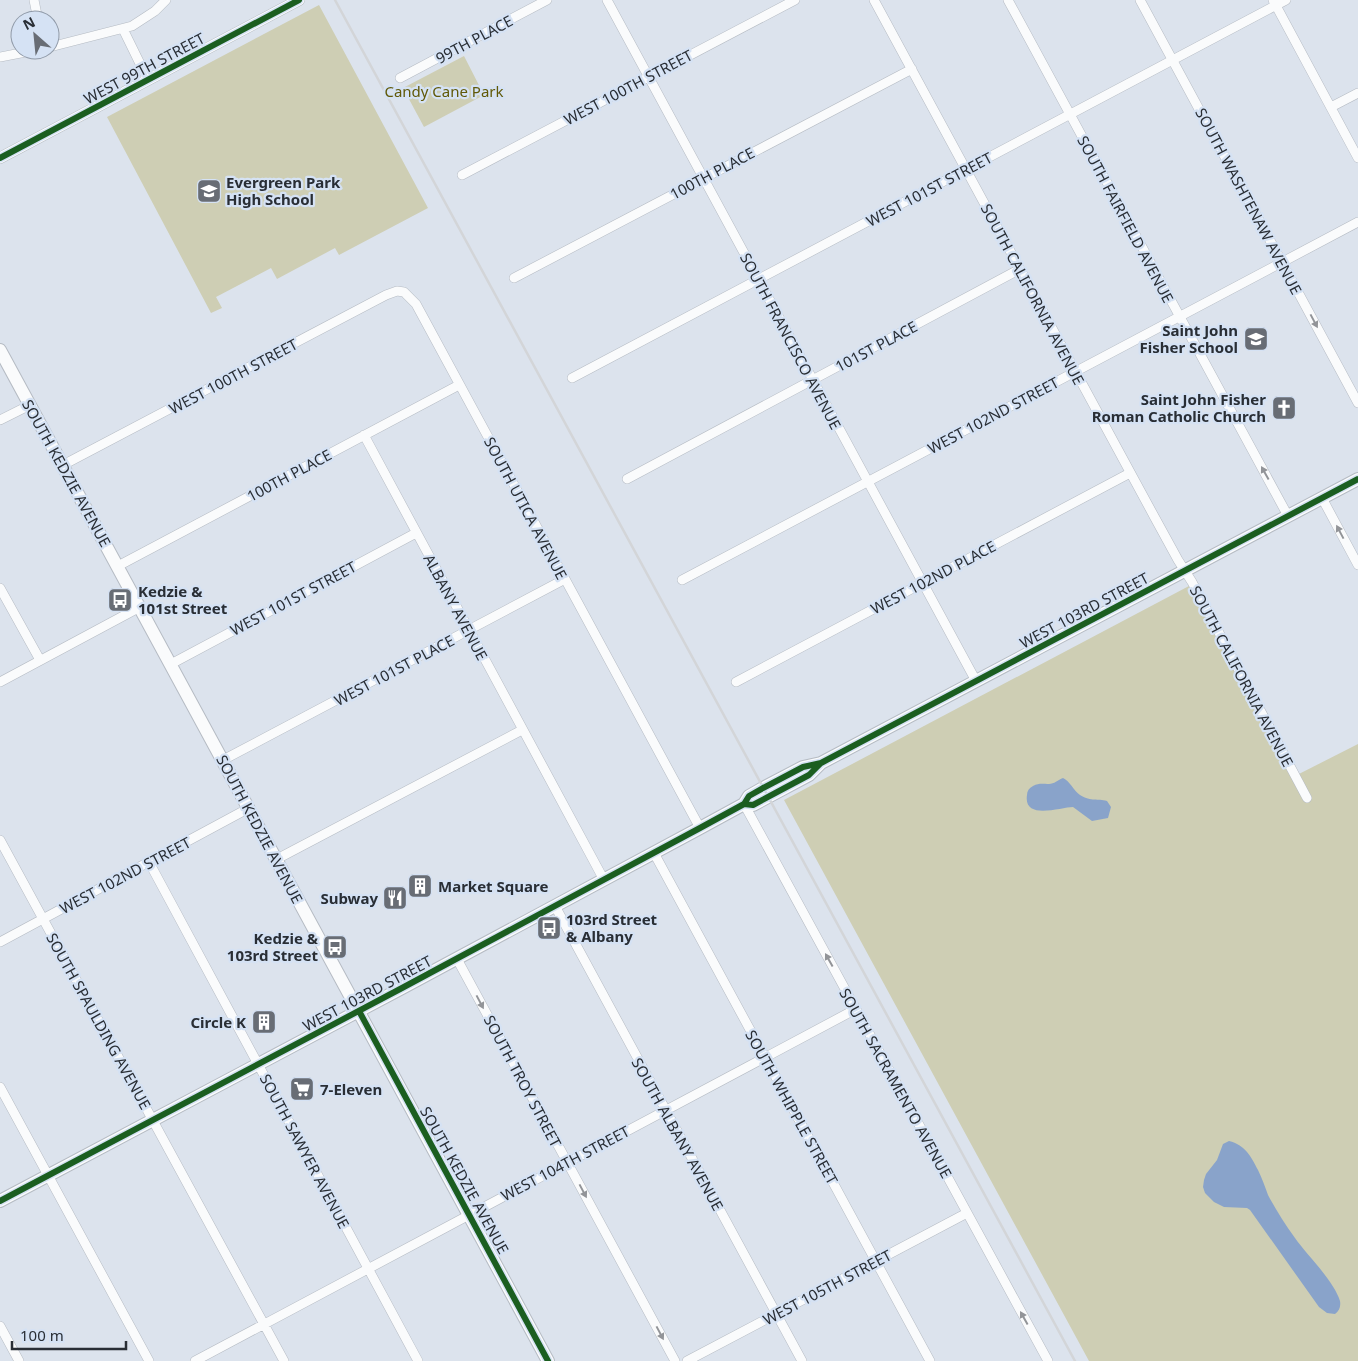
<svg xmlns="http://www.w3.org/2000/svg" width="1358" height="1361" viewBox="0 0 1358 1361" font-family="'Noto Sans',sans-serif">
	<rect width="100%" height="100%" fill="#dce3ed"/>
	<path fill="#ceceb4" d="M319 5 428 208 339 255 335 248 277 279 271 268 216 297 222 308 211 313 107 117Z
		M464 56 484 95 424 127 403 88Z
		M1189 586 1293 777 1358 744V1361H1089L784 800Z"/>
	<path fill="#89a3ca" d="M1063 778C1070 781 1073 790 1080 795 1092 802 1097 798 1107 801L1111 807 1108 818 1092 821 1073 807C1061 807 1023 821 1027 795 1027 791 1029 788 1033 786 1039 783 1042 784 1049 784 1054 784 1058 780 1063 778Z
		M1229 1141C1245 1145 1251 1156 1258 1170 1262 1178 1265 1187 1268 1195 1276 1210 1285 1224 1295 1238 1307 1255 1334 1281 1340 1301 1341 1307 1339 1311 1335 1314L1327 1313 1319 1307 1250 1210 1247 1208 1224 1207 1214 1202 1205 1193 1203 1187 1204 1180 1206 1174 1217 1160 1223 1144Z"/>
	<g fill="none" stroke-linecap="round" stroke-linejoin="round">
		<defs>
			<path id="minor" d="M34 0 38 20
				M607 0 976 681
				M874 0 1155 518 1178 560 1192 582 1307 798
				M1008 0 1288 516
				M1140 0 1358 403
				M1273 0 1358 158
				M123 29 148 80
				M50 47 132 26 155 11 166 0
				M0 57 36 50
				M400 78 547 0
				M1331 107 1358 93
				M462 175 795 0
				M514 278 912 69
				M572 378 1286 0
				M0 420 30 405
				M364 435 604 880
				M63 465 386 295 397 291 404 292 416 304 700 828
				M627 479 1020 269
				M1322 498 1358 565
				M118 566 459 385
				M682 580 1358 222
				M0 588 40 660
				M171 664 416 533
				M0 682 140 607
				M736 682 1130 473
				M223 760 565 579
				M744 804 1048 1361
				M0 840 284 1361
				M654 853 930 1361
				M277 859 522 730
				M149 862 418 1361
				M555 906 802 1361
				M0 942 249 808
				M457 959 675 1361
				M0 1087 149 1361
				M0 1326 19 1361
				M195 1361 856 1009
				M687 1361 967 1213"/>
			<path id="tertiary" d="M0 158 299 0"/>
			<path id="secondary" d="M0 350 548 1361
				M744 804 753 805 809 775 821 763
				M0 1201 402 988 700 828 744 804 749 796 763 788 803 767 821 763 1358 479"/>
		</defs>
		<use href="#minor" stroke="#b5bbc3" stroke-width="10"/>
		<use href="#tertiary" stroke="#b5bbc3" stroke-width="12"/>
		<use href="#secondary" stroke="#b5bbc3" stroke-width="14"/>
		<use href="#minor" stroke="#fafbfc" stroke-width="9"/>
		<use href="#tertiary" stroke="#fafbfc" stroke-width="11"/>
		<use href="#secondary" stroke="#fafbfc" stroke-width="12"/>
		<path stroke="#d3d5d8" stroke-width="2.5" d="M335 0 1075 1361"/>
		<defs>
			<path id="cycleway" d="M0 158 299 0
				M744 804 753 805 809 775 821 763
				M359 1011 548 1361
				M0 1201 402 988 700 828 744 804 749 796 763 788 803 767 821 763 1358 479"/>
		</defs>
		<use href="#cycleway" stroke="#d5e2f4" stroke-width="9"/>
		<use href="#cycleway" stroke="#1b5e20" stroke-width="6"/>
	</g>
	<defs><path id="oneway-solid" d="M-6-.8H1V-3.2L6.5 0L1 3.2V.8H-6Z" transform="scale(1.25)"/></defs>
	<g fill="#929498">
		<use href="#oneway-solid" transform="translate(1314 321) rotate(62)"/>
		<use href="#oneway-solid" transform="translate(1265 473) rotate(-119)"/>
		<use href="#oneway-solid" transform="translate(1340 532) rotate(-118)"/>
		<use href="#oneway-solid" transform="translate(829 960) rotate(-119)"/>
		<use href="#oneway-solid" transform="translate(480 1002) rotate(62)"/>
		<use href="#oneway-solid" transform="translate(583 1191) rotate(62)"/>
		<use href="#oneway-solid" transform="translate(1024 1318) rotate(-119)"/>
		<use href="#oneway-solid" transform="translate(660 1333) rotate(62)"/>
	</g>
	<defs>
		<symbol id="school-square" viewBox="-11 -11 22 22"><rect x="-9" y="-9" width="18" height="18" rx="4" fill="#686d75" stroke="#d5e2f4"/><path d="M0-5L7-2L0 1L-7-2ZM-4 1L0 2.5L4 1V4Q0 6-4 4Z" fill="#fff"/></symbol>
		<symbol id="church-square" viewBox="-11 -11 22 22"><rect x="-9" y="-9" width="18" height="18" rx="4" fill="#686d75" stroke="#d5e2f4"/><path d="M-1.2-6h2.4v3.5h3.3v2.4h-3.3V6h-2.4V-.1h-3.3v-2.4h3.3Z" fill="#fff"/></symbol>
		<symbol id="bus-square" viewBox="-11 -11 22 22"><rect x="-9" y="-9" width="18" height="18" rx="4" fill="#686d75" stroke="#d5e2f4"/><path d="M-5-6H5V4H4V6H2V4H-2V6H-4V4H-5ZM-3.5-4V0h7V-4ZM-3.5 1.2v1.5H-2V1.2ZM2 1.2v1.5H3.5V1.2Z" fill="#fff"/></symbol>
		<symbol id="building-square" viewBox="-11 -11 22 22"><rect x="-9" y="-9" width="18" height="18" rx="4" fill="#686d75" stroke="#d5e2f4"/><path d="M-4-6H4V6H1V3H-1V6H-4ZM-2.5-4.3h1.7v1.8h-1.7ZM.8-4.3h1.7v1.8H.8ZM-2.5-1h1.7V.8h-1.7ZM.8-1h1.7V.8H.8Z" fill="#fff"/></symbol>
		<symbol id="restaurant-square" viewBox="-11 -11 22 22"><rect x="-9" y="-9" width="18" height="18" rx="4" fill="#686d75" stroke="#d5e2f4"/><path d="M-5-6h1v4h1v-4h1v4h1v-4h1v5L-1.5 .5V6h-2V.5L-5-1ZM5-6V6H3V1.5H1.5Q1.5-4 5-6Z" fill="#fff"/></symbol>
		<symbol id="supermarket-square" viewBox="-11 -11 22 22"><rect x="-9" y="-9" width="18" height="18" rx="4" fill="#686d75" stroke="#d5e2f4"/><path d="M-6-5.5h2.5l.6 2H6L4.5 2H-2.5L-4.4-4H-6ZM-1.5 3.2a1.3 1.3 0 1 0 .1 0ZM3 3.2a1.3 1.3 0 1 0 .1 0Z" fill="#fff"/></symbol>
	</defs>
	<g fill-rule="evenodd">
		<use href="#school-square" x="195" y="177" width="28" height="28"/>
		<use href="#school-square" x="1242" y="325" width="28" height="28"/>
		<use href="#church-square" x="1270" y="394" width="28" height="28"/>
		<use href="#bus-square" x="106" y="586" width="28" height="28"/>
		<use href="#building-square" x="406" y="872" width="28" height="28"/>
		<use href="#restaurant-square" x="381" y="884" width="28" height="28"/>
		<use href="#bus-square" x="535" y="914" width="28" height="28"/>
		<use href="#bus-square" x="321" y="933" width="28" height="28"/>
		<use href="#building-square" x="250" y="1008" width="28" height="28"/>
		<use href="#supermarket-square" x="288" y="1075" width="28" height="28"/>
	</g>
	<g text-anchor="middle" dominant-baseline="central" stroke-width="4.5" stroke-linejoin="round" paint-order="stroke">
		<g font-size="15" fill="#292e35" stroke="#d5e2f4">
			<text transform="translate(474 39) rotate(-28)">99TH PLACE</text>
			<text transform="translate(144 68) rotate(-28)">WEST 99TH STREET</text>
			<text transform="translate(628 87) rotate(-28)">WEST 100TH STREET</text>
			<text transform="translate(712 173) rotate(-28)">100TH PLACE</text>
			<text transform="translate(929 189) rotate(-28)">WEST 101ST STREET</text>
			<text transform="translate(1249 201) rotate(62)">SOUTH WASHTENAW AVENUE</text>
			<text transform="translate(1126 219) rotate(62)">SOUTH FAIRFIELD AVENUE</text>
			<text transform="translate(1033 294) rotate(62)">SOUTH CALIFORNIA AVENUE</text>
			<text transform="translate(791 341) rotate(62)">SOUTH FRANCISCO AVENUE</text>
			<text transform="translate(876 346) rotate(-28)">101ST PLACE</text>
			<text transform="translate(233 376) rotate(-28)">WEST 100TH STREET</text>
			<text transform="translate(993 415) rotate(-28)">WEST 102ND STREET</text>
			<text transform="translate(67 473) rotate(61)">SOUTH KEDZIE AVENUE</text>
			<text transform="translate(289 475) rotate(-28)">100TH PLACE</text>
			<text transform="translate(526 508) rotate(62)">SOUTH UTICA AVENUE</text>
			<text transform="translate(933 577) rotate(-28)">WEST 102ND PLACE</text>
			<text transform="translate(293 598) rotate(-28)">WEST 101ST STREET</text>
			<text transform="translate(456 607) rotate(62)">ALBANY AVENUE</text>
			<text transform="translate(1084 610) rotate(-28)">WEST 103RD STREET</text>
			<text transform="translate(394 670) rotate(-28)">WEST 101ST PLACE</text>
			<text transform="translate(1242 676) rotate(62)">SOUTH CALIFORNIA AVENUE</text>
			<text transform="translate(260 829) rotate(62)">SOUTH KEDZIE AVENUE</text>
			<text transform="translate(125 875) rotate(-28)">WEST 102ND STREET</text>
			<text transform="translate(367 993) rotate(-28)">WEST 103RD STREET</text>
			<text transform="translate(99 1021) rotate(61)">SOUTH SPAULDING AVENUE</text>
			<text transform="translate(523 1081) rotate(62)">SOUTH TROY STREET</text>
			<text transform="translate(896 1083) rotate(61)">SOUTH SACRAMENTO AVENUE</text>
			<text transform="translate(792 1107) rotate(61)">SOUTH WHIPPLE STREET</text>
			<text transform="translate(678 1134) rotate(61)">SOUTH ALBANY AVENUE</text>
			<text transform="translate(305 1151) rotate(62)">SOUTH SAWYER AVENUE</text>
			<text transform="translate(565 1163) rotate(-28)">WEST 104TH STREET</text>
			<text transform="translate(465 1180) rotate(61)">SOUTH KEDZIE AVENUE</text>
			<text transform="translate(827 1287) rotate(-28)">WEST 105TH STREET</text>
		</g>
		<g font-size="15" fill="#615908" stroke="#d5e2f4">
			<text x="444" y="91">Candy Cane Park</text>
		</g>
		<g font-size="15" font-weight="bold" fill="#292e35" stroke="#d5e2f4" text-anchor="start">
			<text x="226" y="182">Evergreen Park<tspan x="226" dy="17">High School</tspan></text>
			<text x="1238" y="330" text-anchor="end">Saint John<tspan x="1238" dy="17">Fisher School</tspan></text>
			<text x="1266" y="399" text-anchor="end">Saint John Fisher<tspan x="1266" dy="17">Roman Catholic Church</tspan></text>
			<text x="138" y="591">Kedzie &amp;<tspan x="138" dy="17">101st Street</tspan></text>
			<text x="438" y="886">Market Square</text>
			<text x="378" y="898" text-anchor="end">Subway</text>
			<text x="566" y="919">103rd Street<tspan x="566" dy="17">&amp; Albany</tspan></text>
			<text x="318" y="938" text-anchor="end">Kedzie &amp;<tspan x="318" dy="17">103rd Street</tspan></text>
			<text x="246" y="1022" text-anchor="end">Circle K</text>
			<text x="320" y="1089">7-Eleven</text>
		</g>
	</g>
	<g transform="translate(35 35) rotate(333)"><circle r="24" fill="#d5e2f4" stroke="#909aa8"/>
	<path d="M0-4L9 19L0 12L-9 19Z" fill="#686d75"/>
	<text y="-8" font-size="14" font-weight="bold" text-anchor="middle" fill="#292e35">N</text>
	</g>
	<path d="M12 1341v8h114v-8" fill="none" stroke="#292e35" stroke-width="2.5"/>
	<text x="20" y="1341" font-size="15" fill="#292e35" stroke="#d5e2f4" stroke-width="4" paint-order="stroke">100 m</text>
</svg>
